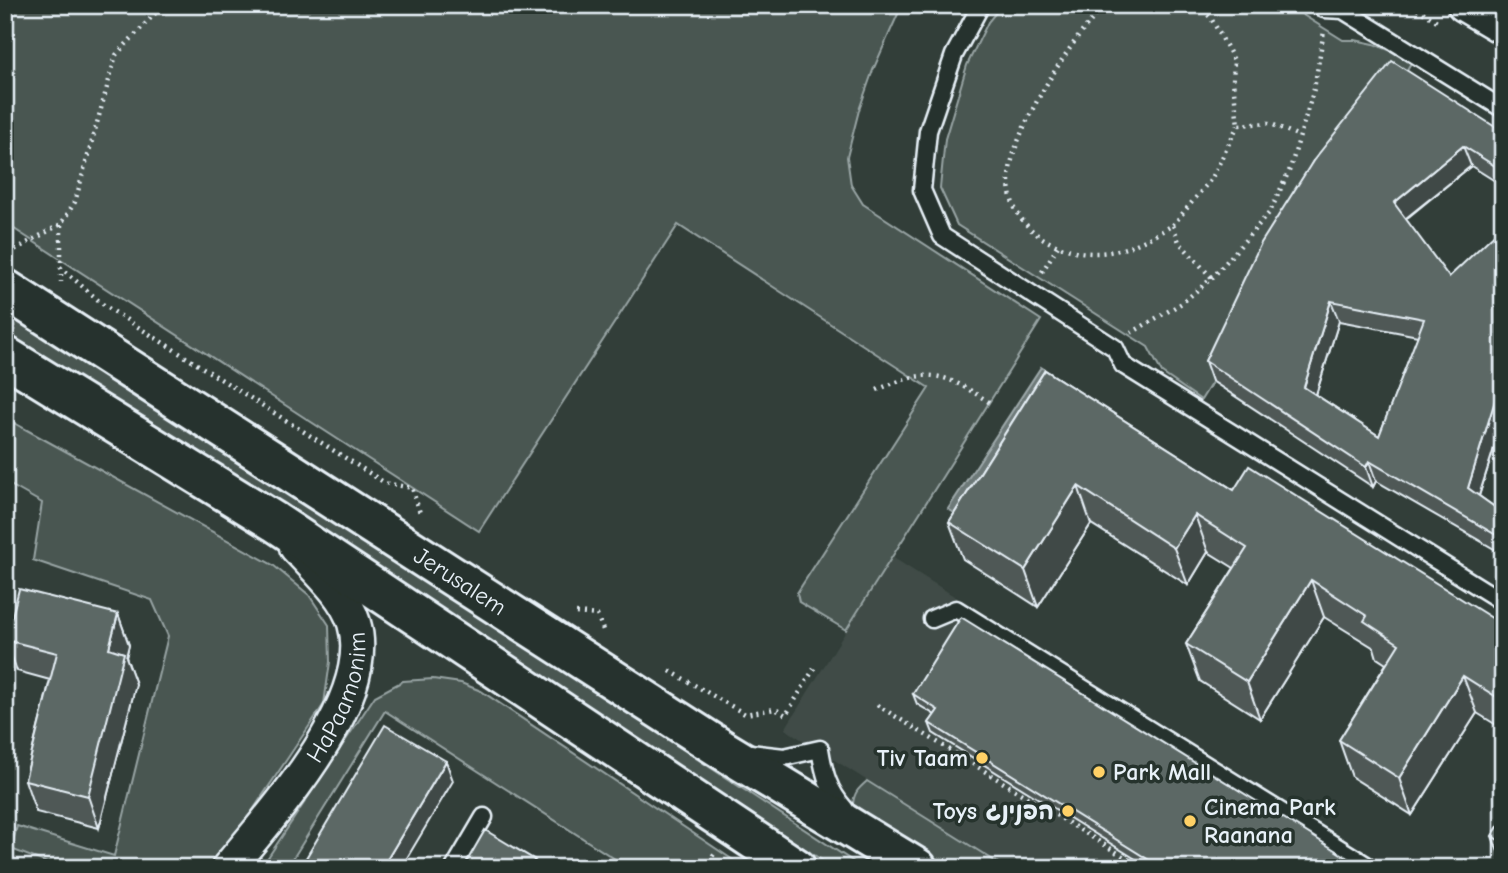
<svg xmlns="http://www.w3.org/2000/svg" width="1508" height="873" viewBox="0 0 1508 873" font-family="'Comic Neue','Playpen Sans Hebrew',sans-serif">
	<rect width="100%" height="100%" fill="#323e39"/>
	<filter id="ink" filterUnits="userSpaceOnUse"><feTurbulence type="fractalNoise" baseFrequency=".0143" numOctaves="2"/><feDisplacementMap in="SourceGraphic" scale="14" xChannelSelector="R" yChannelSelector="G"/><feConvolveMatrix kernelMatrix="1 2 1 2 8 2 1 2 1" color-interpolation-filters="sRGB"/></filter>
	<g filter="url(#ink)">
		<path fill="#3f4b46" d="M892 557 1386 868H1006L785 729Z"/>
		<path fill="#495651" stroke="#98a4a4" stroke-width="2" d="M5 5H902L873 70 859 110 847 157 851 185 863 204 1041 320 846 630 799 602 797 593 929 388 678 225 479 531 5 223Z
			M1002 5H1287L1343 40H1355L1374 44 1394 52 1411 63 1201 400 1162 373 1148 347 957 225 940 188 945 139 967 65 988 22Z
			M5 310 433 585 863 868H834L380 570 82 380 5 336Z
			M5 418 273 565 309 595 329 625 330 662 324 704 214 868H60L11 849 17 826 114 856 168 636 152 600 33 560 42 503 5 482Z
			M433 679 461 683 481 691 745 868H629L385 711 287 868H261L375 696 403 681Z
			M867 781 1006 868H948L853 804C854 792 859 788 867 781Z"/>
		<path fill="#6d7978" stroke="#9ea9ab" stroke-width="2" d="M1041 367 1061 380 969 522 948 509Z"/>
		<g fill="none" stroke-linecap="round" stroke-linejoin="round">
			<defs>
				<path id="lane" d="M981 5 954 55 928 131 922 190 942 236 1115 348 1123 365 1503 602
					M1318 5 1324 9 1343 10 1503 109
					M932 619 956 609 1371 868
					M750 753 784 757 820 749C824 773 828 790 845 809
					M454 868 484 817"/>
				<g id="street">
					<path d="M1464 5 1503 28"/>
					<path id="s1" d="M228 868C273 813 377 700 354 623 345 594 316 569 296 547"/>
				</g>
				<g id="secondary">
					<path id="s2" d="M5 289 723 750 917 868"/>
					<path d="M5 356 275 522 796 868"/>
				</g>
			</defs>
			<use href="#lane" stroke="#e8f1f8" stroke-width="21"/>
			<use href="#street" stroke="#e8f1f8" stroke-width="37"/>
			<use href="#secondary" stroke="#e8f1f8" stroke-width="44"/>
			<path stroke="#e8f1f8" stroke-width="4.5" stroke-dasharray="2 5" stroke-linecap="butt" d="M1106 5C1073 35 1008 136 1009 181 1009 231 1064 259 1109 252 1133 248 1152 237 1173 225L1179 242 1212 278
				M1198 5 1211 18 1234 60 1233 82 1238 125 1269 123 1299 136
				M1411 5 1437 21
				M61 225V282
				M1173 225 1212 178 1238 125
				M9 253 61 224 75 202 116 55 163 5
				M60 267 105 306 385 483 412 488 420 513
				M1042 272 1058 246
				M1131 333 1182 303 1212 278 1270 212 1290 169 1314 89 1324 31
				M877 390C929 367 942 372 989 402
				M576 613 597 615 603 630
				M670 671 745 714 775 709 786 715 815 667
				M877 705 1142 868
				M705 868 714 854"/>
			<use href="#lane" stroke="#26332d" stroke-width="16"/>
			<use href="#street" stroke="#26332d" stroke-width="32"/>
			<use href="#secondary" stroke="#26332d" stroke-width="38"/>
		</g>
		<path fill="#4f5957" stroke="#e8f1f8" stroke-width="2" fill-rule="evenodd" d="M1503 132V186L1471 166 1406 219 1503 420 1479 496 1503 513V554L1376 481 1373 487 1212 381 1205 361 1313 161ZM1339 321 1418 336 1379 436 1316 395Z
			M1045 370 1234 490 1503 625V729L1477 713 1412 815 1352 777 1339 740 1386 664 1377 658 1374 648 1324 617 1260 719 1200 681 1186 644 1234 568 1208 552 1188 585 1091 524 1038 607 963 559 949 522Z
			M118 614 129 645 126 657 136 684 99 828 36 812 25 780 50 680 17 671 6 640Z
			M913 694 1363 868H1150L933 733 929 723 935 715 917 704Z
			M1503 819V865L1492 836Z"/>
		<path fill="#404947" stroke="#e8f1f8" stroke-width="2" d="M1463 146 1471 166 1401 222 1394 203Z
			M1331 301 1339 321 1312 407 1304 387Z
			M1503 385V420L1475 508 1468 488 1497 394Z
			M1369 461 1376 481 1373 487 1366 467Z
			M1078 486 1091 524 1038 607 1025 570Z
			M1195 515 1208 552 1188 585 1174 548Z
			M1311 580 1324 617 1260 719 1247 682Z
			M118 614 129 645 126 657 136 684 99 828 88 796 109 648Z
			M1463 676 1477 713 1412 815 1399 778Z
			M446 761 453 781 401 868H382Z"/>
		<path fill="#5c6865" stroke="#e8f1f8" stroke-width="2" fill-rule="evenodd" d="M1392 61 1503 132V171L1463 146 1394 203 1449 277 1503 226V385L1497 394 1468 488 1503 513V539L1369 461 1366 467 1205 361 1261 243 1313 161ZM1331 301 1424 319 1379 436 1304 387Z
			M1045 370 1234 490 1249 466 1503 625V701L1463 676 1399 778 1339 740 1399 644 1364 621 1367 616 1311 580 1247 682 1186 644 1247 548 1195 515 1174 548 1078 486 1025 570 949 522Z
			M19 589 118 614 109 648 124 653 88 796 25 780 57 653 6 640Z
			M961 617 1362 867 1363 868H1162L929 723 938 710 913 694Z
			M385 725 446 761 382 868H300Z
			M1503 819V843L1492 836Z
			M485 830 535 860 533 862 542 868H463Z"/>
	</g>
	<g fill="#ffd166" stroke="#26332d" stroke-width="2.5">
		<circle cx="982" cy="758" r="7"/>
		<circle cx="1099" cy="772" r="7"/>
		<circle cx="1068" cy="811" r="7"/>
		<circle cx="1190" cy="821" r="7"/>
	</g>
	<g text-anchor="middle" dominant-baseline="central" stroke-width="7" stroke-linejoin="round" paint-order="stroke">
		<g font-size="24" fill="#e8f1f8" stroke="#26332d">
			<text stroke="none"><textPath href="#s2" startOffset="541">Jerusalem</textPath></text>
			<text stroke="none"><textPath href="#s1" startOffset="206">HaPaamonim</textPath></text>
		</g>
		<g font-size="24" font-weight="bold" fill="#e8f1f8" stroke="#26332d" text-anchor="end">
			<text x="968" y="758">Tiv Taam</text>
			<text x="1113" y="772" text-anchor="start">Park Mall</text>
			<text x="1204" y="807" text-anchor="start">Cinema Park<tspan x="1204" dy="28">Raanana</tspan></text>
			<text x="1054" y="811">Toys הפנינג</text>
		</g>
	</g>
	<rect width="1508" height="873" fill="none" stroke="#26332d" stroke-width="28"/>
	<rect x="14" y="14" width="1480" height="845" fill="none" stroke="#e8f1f8" stroke-width="2.5" filter="url(#ink)"/>
</svg>
